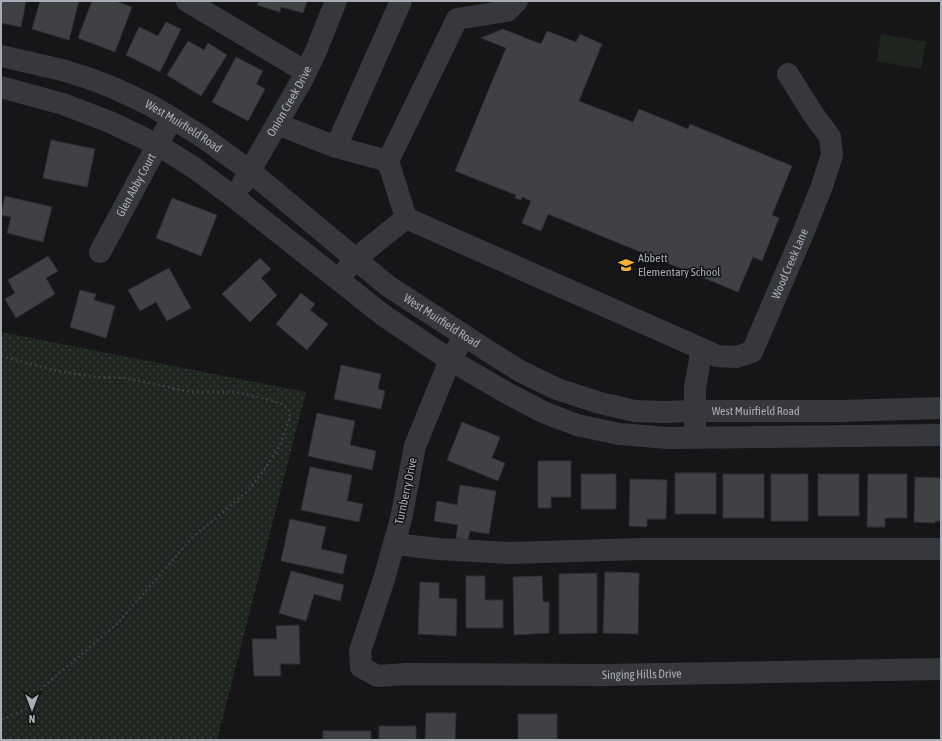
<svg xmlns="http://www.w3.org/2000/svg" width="942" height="741" viewBox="0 0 942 741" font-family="'Asap Condensed',sans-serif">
	<defs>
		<pattern id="grass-dots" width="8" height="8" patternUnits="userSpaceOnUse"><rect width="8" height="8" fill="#1e261f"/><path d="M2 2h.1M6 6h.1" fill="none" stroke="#3c433d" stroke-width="1.8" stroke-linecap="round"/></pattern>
	</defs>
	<rect width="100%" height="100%" fill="#161618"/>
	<path fill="url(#grass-dots)" d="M1 332 306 392 217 740H1Z"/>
	<path fill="#1e261f" d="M881 34 926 42 921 69 877 61Z"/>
	<path fill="#404145" stroke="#303034" d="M1 1H26L21 27 1 23Z
		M40 1H79L69 40 32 29Z
		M92 1H115L132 7 115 52 78 38Z
		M259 1H307L303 13 281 7 280 12 257 5Z
		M166 22 181 29 160 72 126 55 139 27 158 36Z
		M503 29 541 44 547 31 576 42 580 34 602 44 579 101 633 122 639 109 688 129 690 124 792 166 772 215 779 218 762 261 753 257 738 292 548 214 541 231 522 223 531 201 522 197 521 200 515 198 516 195 455 171 506 48 481 38Z
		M188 41 204 50 208 43 227 55 201 96 167 75Z
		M236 57 263 71 256 84 265 89 248 121 212 102Z
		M51 140 95 149 87 187 43 178Z
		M5 196 52 207 43 242 7 233 11 217 1 215Z
		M172 198 217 215 201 256 156 238Z
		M48 256 58 271 46 278 55 294 16 318 5 299 15 293 8 280Z
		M260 258 271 269 261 278 277 295 250 322 222 294Z
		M169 268 191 308 167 321 156 302 140 311 128 290Z
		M80 290 96 294 94 300 115 306 106 338 70 327Z
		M301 293 315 304 310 310 328 324 307 350 276 324Z
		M341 365 381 374 378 389 385 391 381 409 334 399Z
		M317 413 355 421 350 445 376 451 372 470 308 456Z
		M462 422 500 437 492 458 505 463 498 481 447 460Z
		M538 461H571V497H551V508H538Z
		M310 467 352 475 347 501 363 504 359 522 301 510Z
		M675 473H716V514H675Z
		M581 474H616V509H581Z
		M723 474H764V518H723Z
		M771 474H808V521H771Z
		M818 474H859V516H818Z
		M868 474H907V518H885V527H867Z
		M915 477 941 478V521H935V523L914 522Z
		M630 479 667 480 666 519H647V527L629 526Z
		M460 485 496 491 489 534 470 531 468 540 456 538 458 525 434 521 437 501 457 505Z
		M290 519 326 527 321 549 347 555 343 574 281 561Z
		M291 571 344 585 340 601 314 594 306 621 279 613Z
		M605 572 639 573 638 634 603 633Z
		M597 573V633L559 634V574Z
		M466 576H485V600H503V628H466Z
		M542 576 543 602H549V633L514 635 513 577Z
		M420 582 439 583V598L457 599 456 636 418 634Z
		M299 625 300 664H280L281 676H254L252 639H277L276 626Z
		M426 713H456L455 740H425Z
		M518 714H557V740H518Z
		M379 726H416V740H379Z
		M323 731H371V740H323Z"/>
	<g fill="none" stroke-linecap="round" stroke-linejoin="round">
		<path stroke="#3d3f44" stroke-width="2.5" stroke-dasharray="2 3" stroke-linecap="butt" d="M1 356 57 371 94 377 126 378 191 392H235L271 400 284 405 289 411 290 417 281 443 267 466 249 490 192 538 116 625 44 686 35 699 25 710 1 720"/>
		<g stroke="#37383d" stroke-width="22">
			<path d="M187 1 306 72"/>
			<path id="s1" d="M1 56 62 70 88 78 114 88 146 103 172 118 204 138 250 171 388 286 488 351 520 371 557 389 600 403 635 411 664 412 696 411H841L941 408"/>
			<path d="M1 87 63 104 110 122 158 145 193 167 235 198 383 315 450 360 507 393 543 412 577 425 619 434 668 438 941 435"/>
			<path d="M277 124 336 147"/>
			<path d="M388 161 336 147 401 1"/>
			<path id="s2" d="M243 183 302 80 316 51 336 1"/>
			<path d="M406 218 388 161 457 19 507 11 517 1"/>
			<path id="s3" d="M100 252 172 118"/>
			<path d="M347 269 355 259 406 218 702 349"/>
			<path id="s4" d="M458 347 450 360 415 446 401 519 384 579 360 651 361 667 377 676 407 674 605 675 941 669"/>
			<path id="s5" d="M695 426V387L702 349 717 356 736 357 752 352 804 231 822 186 832 155 830 137 813 114 788 74"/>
			<path d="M394 544 439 549 509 553 641 549H941"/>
		</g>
	</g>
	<defs>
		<symbol id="school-bare" viewBox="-9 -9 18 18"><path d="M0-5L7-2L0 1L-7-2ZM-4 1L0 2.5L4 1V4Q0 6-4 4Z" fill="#f2b134" stroke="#111113" stroke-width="2.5" paint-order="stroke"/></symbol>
	</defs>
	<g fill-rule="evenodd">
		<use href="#school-bare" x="615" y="254" width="22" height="22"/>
	</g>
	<g text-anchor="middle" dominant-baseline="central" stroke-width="3" stroke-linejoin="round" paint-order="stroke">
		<g font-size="12" fill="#a8adb8" stroke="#111113">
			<text stroke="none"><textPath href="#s2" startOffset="94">Onion Creek Drive</textPath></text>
			<text stroke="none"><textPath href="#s1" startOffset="197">West Muirfield Road</textPath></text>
			<text stroke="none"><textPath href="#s3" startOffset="76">Glen Abby Court</textPath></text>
			<text stroke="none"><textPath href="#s5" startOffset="226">Wood Creek Lane</textPath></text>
			<text stroke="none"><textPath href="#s1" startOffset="521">West Muirfield Road</textPath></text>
			<text stroke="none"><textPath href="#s1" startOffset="857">West Muirfield Road</textPath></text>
			<text transform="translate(406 491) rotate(-78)">Turnberry Drive</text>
			<text stroke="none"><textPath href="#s4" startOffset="620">Singing Hills Drive</textPath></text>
		</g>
		<g font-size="12" fill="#a8adb8" stroke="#111113" text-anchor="start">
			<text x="638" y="258">Abbett<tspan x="638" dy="14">Elementary School</tspan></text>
		</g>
	</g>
	<rect width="942" height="741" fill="none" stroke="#a8adb8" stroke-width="4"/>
	<g transform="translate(32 709) rotate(180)" stroke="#111113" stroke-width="3" paint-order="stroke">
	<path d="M0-3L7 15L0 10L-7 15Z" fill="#a8adb8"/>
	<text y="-6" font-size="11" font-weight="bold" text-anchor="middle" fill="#a8adb8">N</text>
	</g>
</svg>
